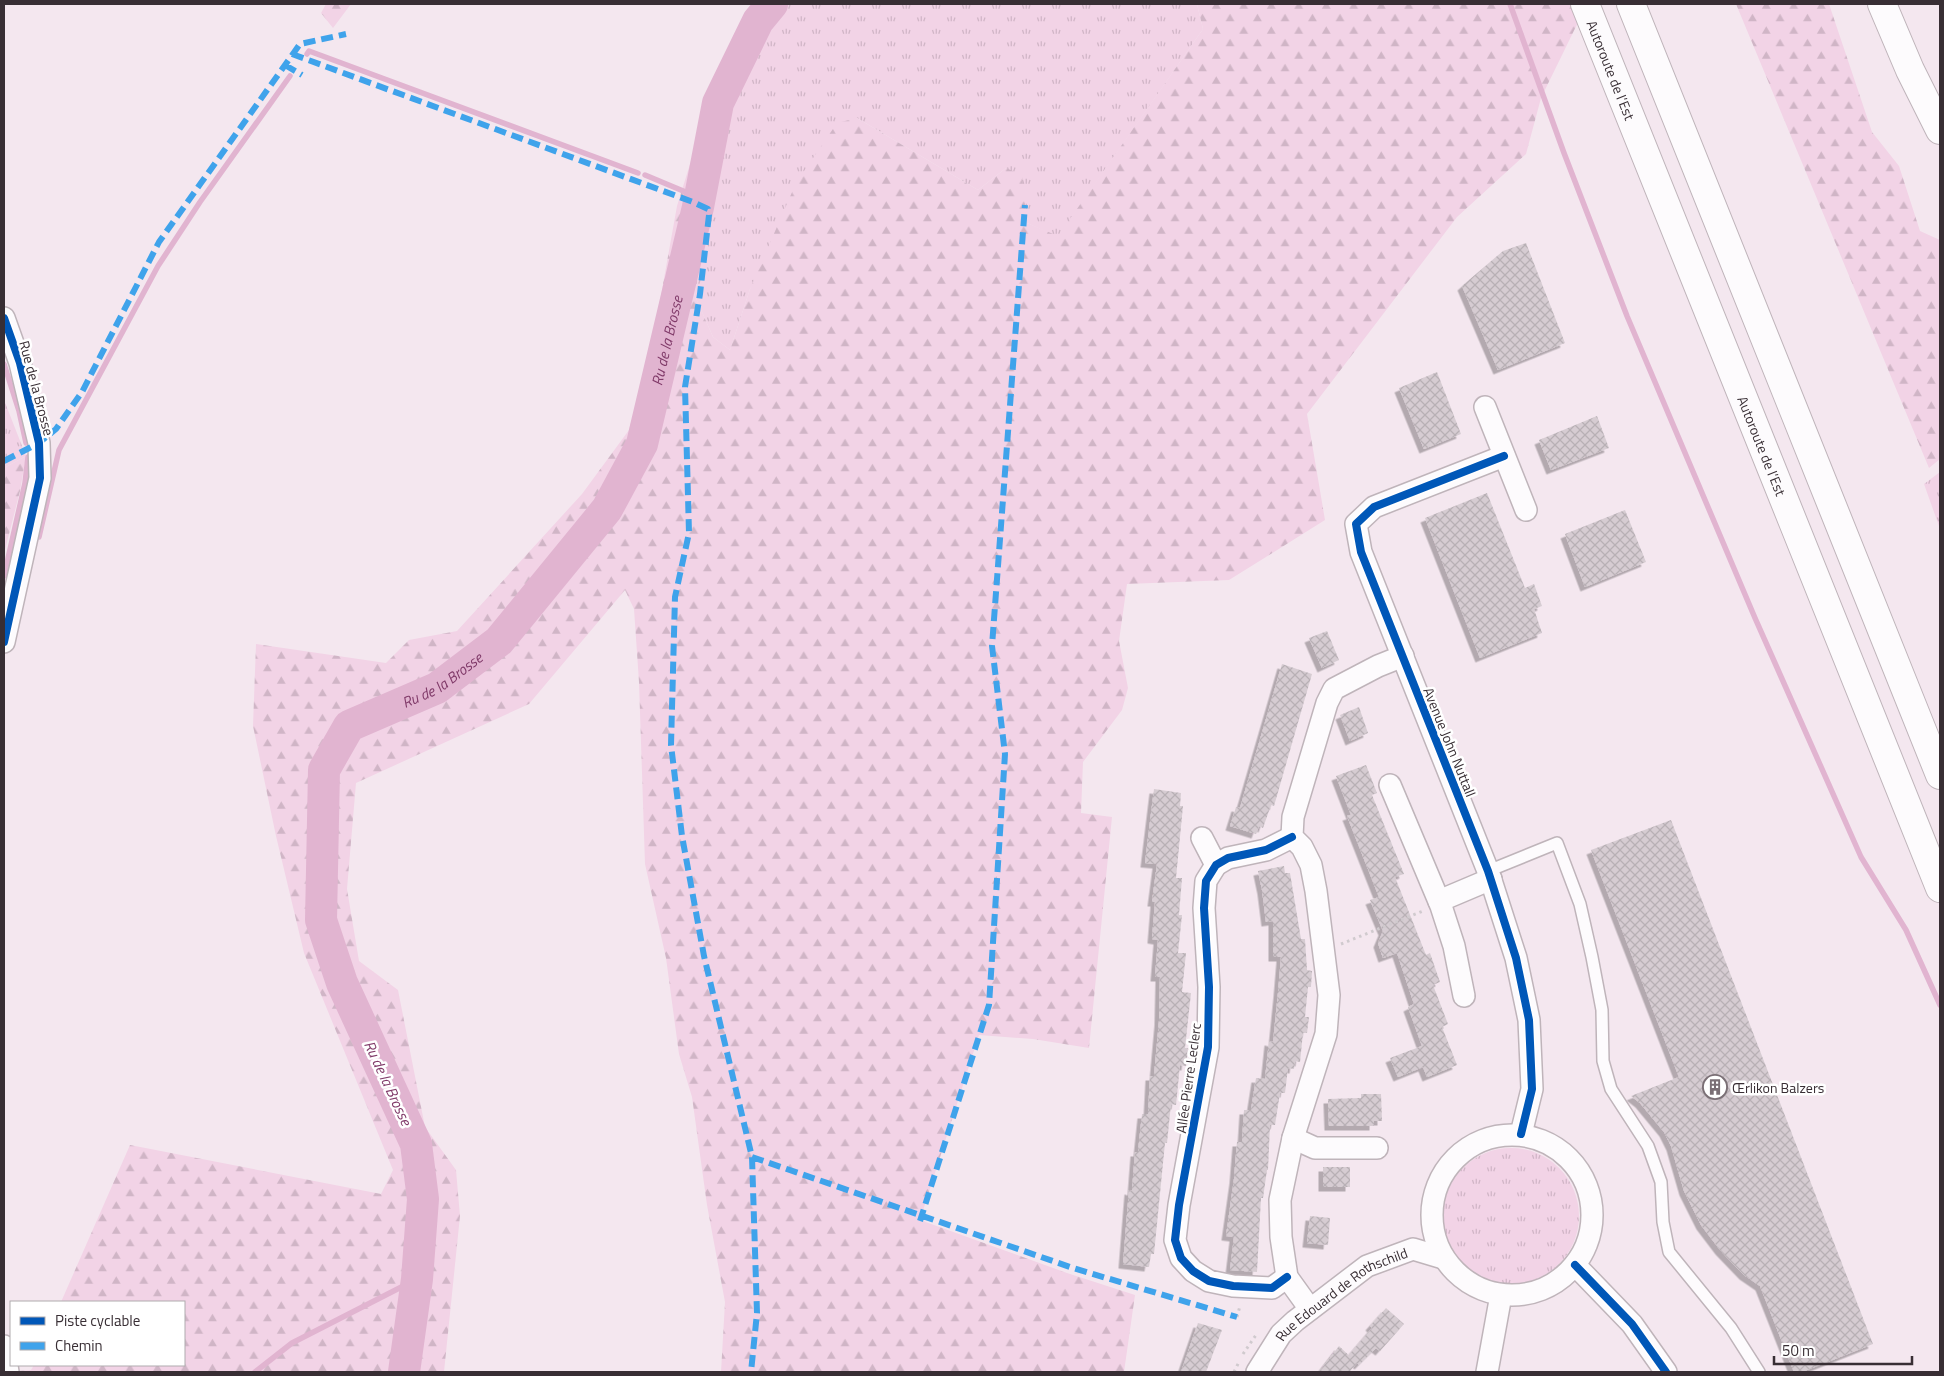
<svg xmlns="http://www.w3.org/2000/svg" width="1944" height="1376" viewBox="0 0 1944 1376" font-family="'Titillium Web',sans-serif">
	<defs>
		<pattern id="grass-tufts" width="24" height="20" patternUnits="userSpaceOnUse" patternTransform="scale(1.25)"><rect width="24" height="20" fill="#f2d3e6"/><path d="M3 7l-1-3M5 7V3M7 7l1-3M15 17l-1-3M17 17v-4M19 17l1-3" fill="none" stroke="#d0b5c6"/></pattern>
		<pattern id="forest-firs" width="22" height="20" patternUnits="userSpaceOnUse" patternTransform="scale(1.25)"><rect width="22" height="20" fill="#f2d3e6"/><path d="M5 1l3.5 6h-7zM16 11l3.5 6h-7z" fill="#d0b5c6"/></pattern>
		<pattern id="building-cross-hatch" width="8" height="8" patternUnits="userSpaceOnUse" patternTransform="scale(1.25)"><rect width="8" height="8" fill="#d6ccd2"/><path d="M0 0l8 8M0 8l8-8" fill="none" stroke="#b8b0b5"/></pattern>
		<filter id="shadow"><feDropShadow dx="-4.5" dy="4.5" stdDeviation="0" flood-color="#0004"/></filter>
	</defs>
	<rect width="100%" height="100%" fill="#f4e7ef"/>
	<path fill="url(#grass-tufts)" d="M787 4H1197L1203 29 1058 237 1027 223 1006 168 978 190 857 118 750 289 730 350 713 337 691 287 726 112 768 26Z
		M4 400 26 456 4 468Z
		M1940 472V529L1924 484Z
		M1443 1216a68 68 0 1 1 136 0a68 68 0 1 1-136 0Z"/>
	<path fill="url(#forest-firs)" d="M326 4H351L333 28 321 13Z
		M752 4H787L768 26 726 112 691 287 713 337 730 350 750 289 796 183 837 123 857 118 978 190 1006 168 1022 175 1027 223 1058 236 1203 29 1197 4H1587L1541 98 1526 154 1457 217 1307 414 1325 520 1229 580 1127 584 1119 641 1128 688 1122 710 1083 762 1081 813 1112 817 1089 1048 1033 1039 979 1035 920 1220 1067 1273 1135 1295 1124 1372H721L725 1302 707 1205 692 1097 679 1054 666 958 645 864 639 682 634 609 625 590 529 704 356 783 347 889 359 961 398 990 425 1127 456 1170 460 1216 444 1372H4L31 1370 34 1365H184V1302H61L130 1145 381 1194 393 1170 304 953 276 836 253 726 256 644 386 663 409 640 457 631 582 494 629 430 651 351 677 206 717 77Z
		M1736 4H1829L1872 132 1899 166 1920 231 1940 240V459L1929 468Z
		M26 456 20 491 4 554V468Z"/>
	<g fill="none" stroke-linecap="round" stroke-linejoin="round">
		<path stroke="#e1b4d0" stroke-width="5.5" d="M1510 4 1564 153 1627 316 1755 618 1861 857 1906 930 1940 1005
			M307 54 309 51 638 173
			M645 175 700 198
			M4 364 19 411 26 443
			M39 537 59 450 158 266 200 202 290 76
			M4 576 25 483 28 457 30 456
			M255 1372 292 1343 417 1279"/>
		<path stroke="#e1b4d0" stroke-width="32" id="s1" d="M404 1372 417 1279 423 1199 416 1144 342 983 321 920 324 770 349 726 437 688 499 641 607 509 642 444 698 207 718 103 758 21 772 4"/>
	</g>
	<path fill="url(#building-cross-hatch)" filter="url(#shadow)" d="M1526 243 1565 343 1498 370 1462 286 1503 251Z
		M1437 372 1461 434 1424 449 1399 388Z
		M1597 416 1609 448 1551 470 1539 440Z
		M1487 493 1525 588 1534 584 1542 606 1534 609 1542 633 1480 658 1425 518Z
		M1625 510 1646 562 1585 587 1565 534Z
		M1327 631 1339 660 1322 668 1309 638Z
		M1282 664 1312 674 1274 806 1271 805 1263 828 1259 826 1256 834 1230 826 1236 807 1240 808Z
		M1359 707 1368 733 1350 741 1340 715Z
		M1366 765 1377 793 1372 795 1404 874 1395 877 1426 955 1430 953 1440 982 1433 985 1448 1024 1442 1027 1457 1065 1427 1077 1423 1067 1398 1077 1390 1058 1422 1046 1408 1007 1414 1004 1397 953 1383 958 1378 943 1383 931 1370 900 1379 897 1347 816 1351 815 1336 776Z
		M1154 789 1181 793 1180 806H1183L1176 878H1182L1179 915H1182L1178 953H1186L1182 992 1191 993 1185 1048H1188L1186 1066 1180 1065 1176 1105 1171 1104 1167 1143H1165L1154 1254H1151L1149 1267 1123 1264 1129 1190 1132 1191 1135 1152H1138L1142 1114H1148L1150 1076H1154L1159 1021 1160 977H1155L1158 940 1152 939 1155 902H1152L1157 864 1145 863Z
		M1671 820 1873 1344 1802 1372H1794L1760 1286 1744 1275 1720 1250 1701 1225 1684 1191 1671 1146 1664 1132 1640 1103 1631 1096 1679 1077 1591 850Z
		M1284 866 1285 873H1290L1301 939H1305L1307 970 1312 971 1311 987H1308L1305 1017H1309L1307 1033H1303L1300 1062 1295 1061 1294 1069 1288 1068 1285 1093H1280L1275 1125H1270L1268 1170H1267L1263 1198H1261L1257 1272 1230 1270 1234 1237 1226 1236 1234 1179 1237 1142H1242L1244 1110H1251L1256 1078 1265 1079 1269 1041 1273 1042 1278 993 1281 957H1273V921L1266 922 1262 890 1258 871Z
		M1361 1094H1381L1382 1121H1374V1126H1329L1328 1099 1361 1098Z
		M1323 1167H1350V1187H1323Z
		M1310 1216 1330 1218 1328 1245 1307 1243Z
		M1386 1308 1404 1324 1380 1351 1376 1348 1359 1365 1349 1355 1372 1328 1370 1326Z
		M1198 1323 1222 1330 1206 1372H1181Z
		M1339 1346 1357 1363 1349 1372H1319Z"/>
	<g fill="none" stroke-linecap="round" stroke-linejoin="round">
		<defs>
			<path id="lane" d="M1488 871 1557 843 1580 904 1592 957 1602 1010 1603 1061 1611 1089 1648 1146 1661 1182 1663 1222 1669 1252 1731 1328 1759 1372"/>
			<g id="street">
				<path d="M4 318 20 363 39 443 40 478 4 642"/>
				<path d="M1485 407 1526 510"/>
				<path d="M1504 456 1374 507 1356 524 1361 552 1488 871 1516 958 1529 1020 1532 1089 1521 1134"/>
				<path d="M1390 785 1441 906 1454 946 1464 996"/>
				<path d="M1202 838 1216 865"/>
				<path d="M1439 901 1491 879"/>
				<circle cx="1512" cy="1215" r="80"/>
				<path d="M1293 1138 1315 1148H1377"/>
				<path d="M1575 1265 1632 1324 1666 1372"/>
				<path d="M1287 1277 1272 1288 1233 1286 1209 1281 1193 1271 1181 1258 1175 1240 1179 1205 1208 1047 1209 987 1204 908 1206 881 1216 865 1228 858 1266 850 1292 837"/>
				<path d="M1310 1309 1287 1277 1281 1237 1280 1200 1293 1138 1326 1034 1329 995 1316 891 1311 865 1302 847 1292 837 1293 817 1327 703 1334 689 1378 666 1403 656"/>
				<path d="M4 1346 8 1372"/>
				<path id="s2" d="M1257 1372 1281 1334 1295 1321 1367 1266 1413 1249 1443 1258"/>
				<path d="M1487 1372 1501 1295"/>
			</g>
			<path id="secondary" d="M1882 4 1910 70 1940 130"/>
			<g id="highway">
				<path id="s3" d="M1585 4 1940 888"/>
				<path d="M1631 4 1940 775"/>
			</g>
		</defs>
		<use href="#lane" stroke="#bfb4ba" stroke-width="14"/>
		<use href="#street" stroke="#bfb4ba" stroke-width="24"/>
		<use href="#secondary" stroke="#bfb4ba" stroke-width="30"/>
		<use href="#highway" stroke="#bfb4ba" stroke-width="30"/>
		<path stroke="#d0cace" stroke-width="3" stroke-dasharray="2.5 4" stroke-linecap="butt" d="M1341 944 1423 911
			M1237 1317 1240 1306
			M1243 1354 1256 1335
			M1234 1372 1239 1362"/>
		<use href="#lane" stroke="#fdfbfd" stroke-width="11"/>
		<use href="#street" stroke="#fdfbfd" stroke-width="21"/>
		<use href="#secondary" stroke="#fdfbfd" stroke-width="28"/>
		<use href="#highway" stroke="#fdfbfd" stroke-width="28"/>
		<path stroke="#3fa3eb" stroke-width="6" stroke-dasharray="12 6" stroke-linecap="butt" d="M292 54 693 202 708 209 709 215 700 294 685 387 689 533 675 597 671 745 682 836 704 956 752 1157 757 1313 751 1372
			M285 65 302 75
			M4 461 39 443 56 429 82 392 159 242 300 44 346 34
			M752 1157 1073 1268 1237 1317
			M920 1221 989 1005 1005 754 992 646 1025 205"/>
		<defs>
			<path id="cycleway" d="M4 318 20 363 39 443 40 478 4 642
				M1504 456 1374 507 1356 524 1361 552 1488 871 1516 958 1529 1020 1532 1089 1521 1134
				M1575 1265 1632 1324 1666 1372
				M1287 1277 1272 1288 1233 1286 1209 1281 1193 1271 1181 1258 1175 1240 1179 1205 1208 1047 1209 987 1204 908 1206 881 1216 865 1228 858 1266 850 1292 837"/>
		</defs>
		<use href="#cycleway" stroke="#fff" stroke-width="11"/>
		<use href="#cycleway" stroke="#0057b8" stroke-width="8"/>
	</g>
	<defs>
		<symbol id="building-ring" viewBox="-11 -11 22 22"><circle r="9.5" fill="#fff" stroke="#7a6f75" stroke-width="1.5"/><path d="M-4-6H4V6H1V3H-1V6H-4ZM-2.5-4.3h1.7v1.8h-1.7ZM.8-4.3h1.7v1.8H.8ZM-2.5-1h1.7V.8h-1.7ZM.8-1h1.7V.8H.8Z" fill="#7a6f75"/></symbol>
	</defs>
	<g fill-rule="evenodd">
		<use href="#building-ring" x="1701" y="1073" width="28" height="28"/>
	</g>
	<g text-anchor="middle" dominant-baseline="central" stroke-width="5" stroke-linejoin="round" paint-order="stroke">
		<g font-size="14" fill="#382e34" stroke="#fff">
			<text stroke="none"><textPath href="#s3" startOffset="71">Autoroute de l’Est</textPath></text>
			<text transform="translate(37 388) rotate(75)">Rue de la Brosse</text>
			<text stroke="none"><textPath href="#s3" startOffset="476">Autoroute de l’Est</textPath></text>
			<text transform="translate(1450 742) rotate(68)">Avenue John Nuttall</text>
			<text transform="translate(1188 1078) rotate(-82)">Allée Pierre Leclerc</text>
			<text stroke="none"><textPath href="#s2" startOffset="118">Rue Edouard de Rothschild</textPath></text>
		</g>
		<g font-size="14" fill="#382e34" stroke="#fff" text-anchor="start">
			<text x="1732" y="1087">Œrlikon Balzers</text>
		</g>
		<g font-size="15" font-style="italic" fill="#803a69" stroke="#fff">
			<text stroke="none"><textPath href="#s1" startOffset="1198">Ru de la Brosse</textPath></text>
			<text stroke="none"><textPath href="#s1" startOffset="778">Ru de la Brosse</textPath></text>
			<text transform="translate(388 1083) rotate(65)">Ru de la Brosse</text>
		</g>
	</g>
	<rect width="1944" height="1376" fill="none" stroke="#382e34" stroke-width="10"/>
	<rect x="10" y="1301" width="175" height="65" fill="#ffffff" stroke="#afabae"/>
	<rect x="20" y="1317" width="25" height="8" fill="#0057b8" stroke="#afabae"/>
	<text x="55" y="1326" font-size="15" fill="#382e34">Piste cyclable</text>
	<rect x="20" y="1342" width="25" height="8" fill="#3fa3eb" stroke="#afabae"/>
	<text x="55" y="1351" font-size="15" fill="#382e34">Chemin</text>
	<path d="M1774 1356v8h138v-8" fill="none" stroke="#382e34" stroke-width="2.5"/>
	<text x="1782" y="1356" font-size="15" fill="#382e34" stroke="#ffffff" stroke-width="4" paint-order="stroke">50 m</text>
</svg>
